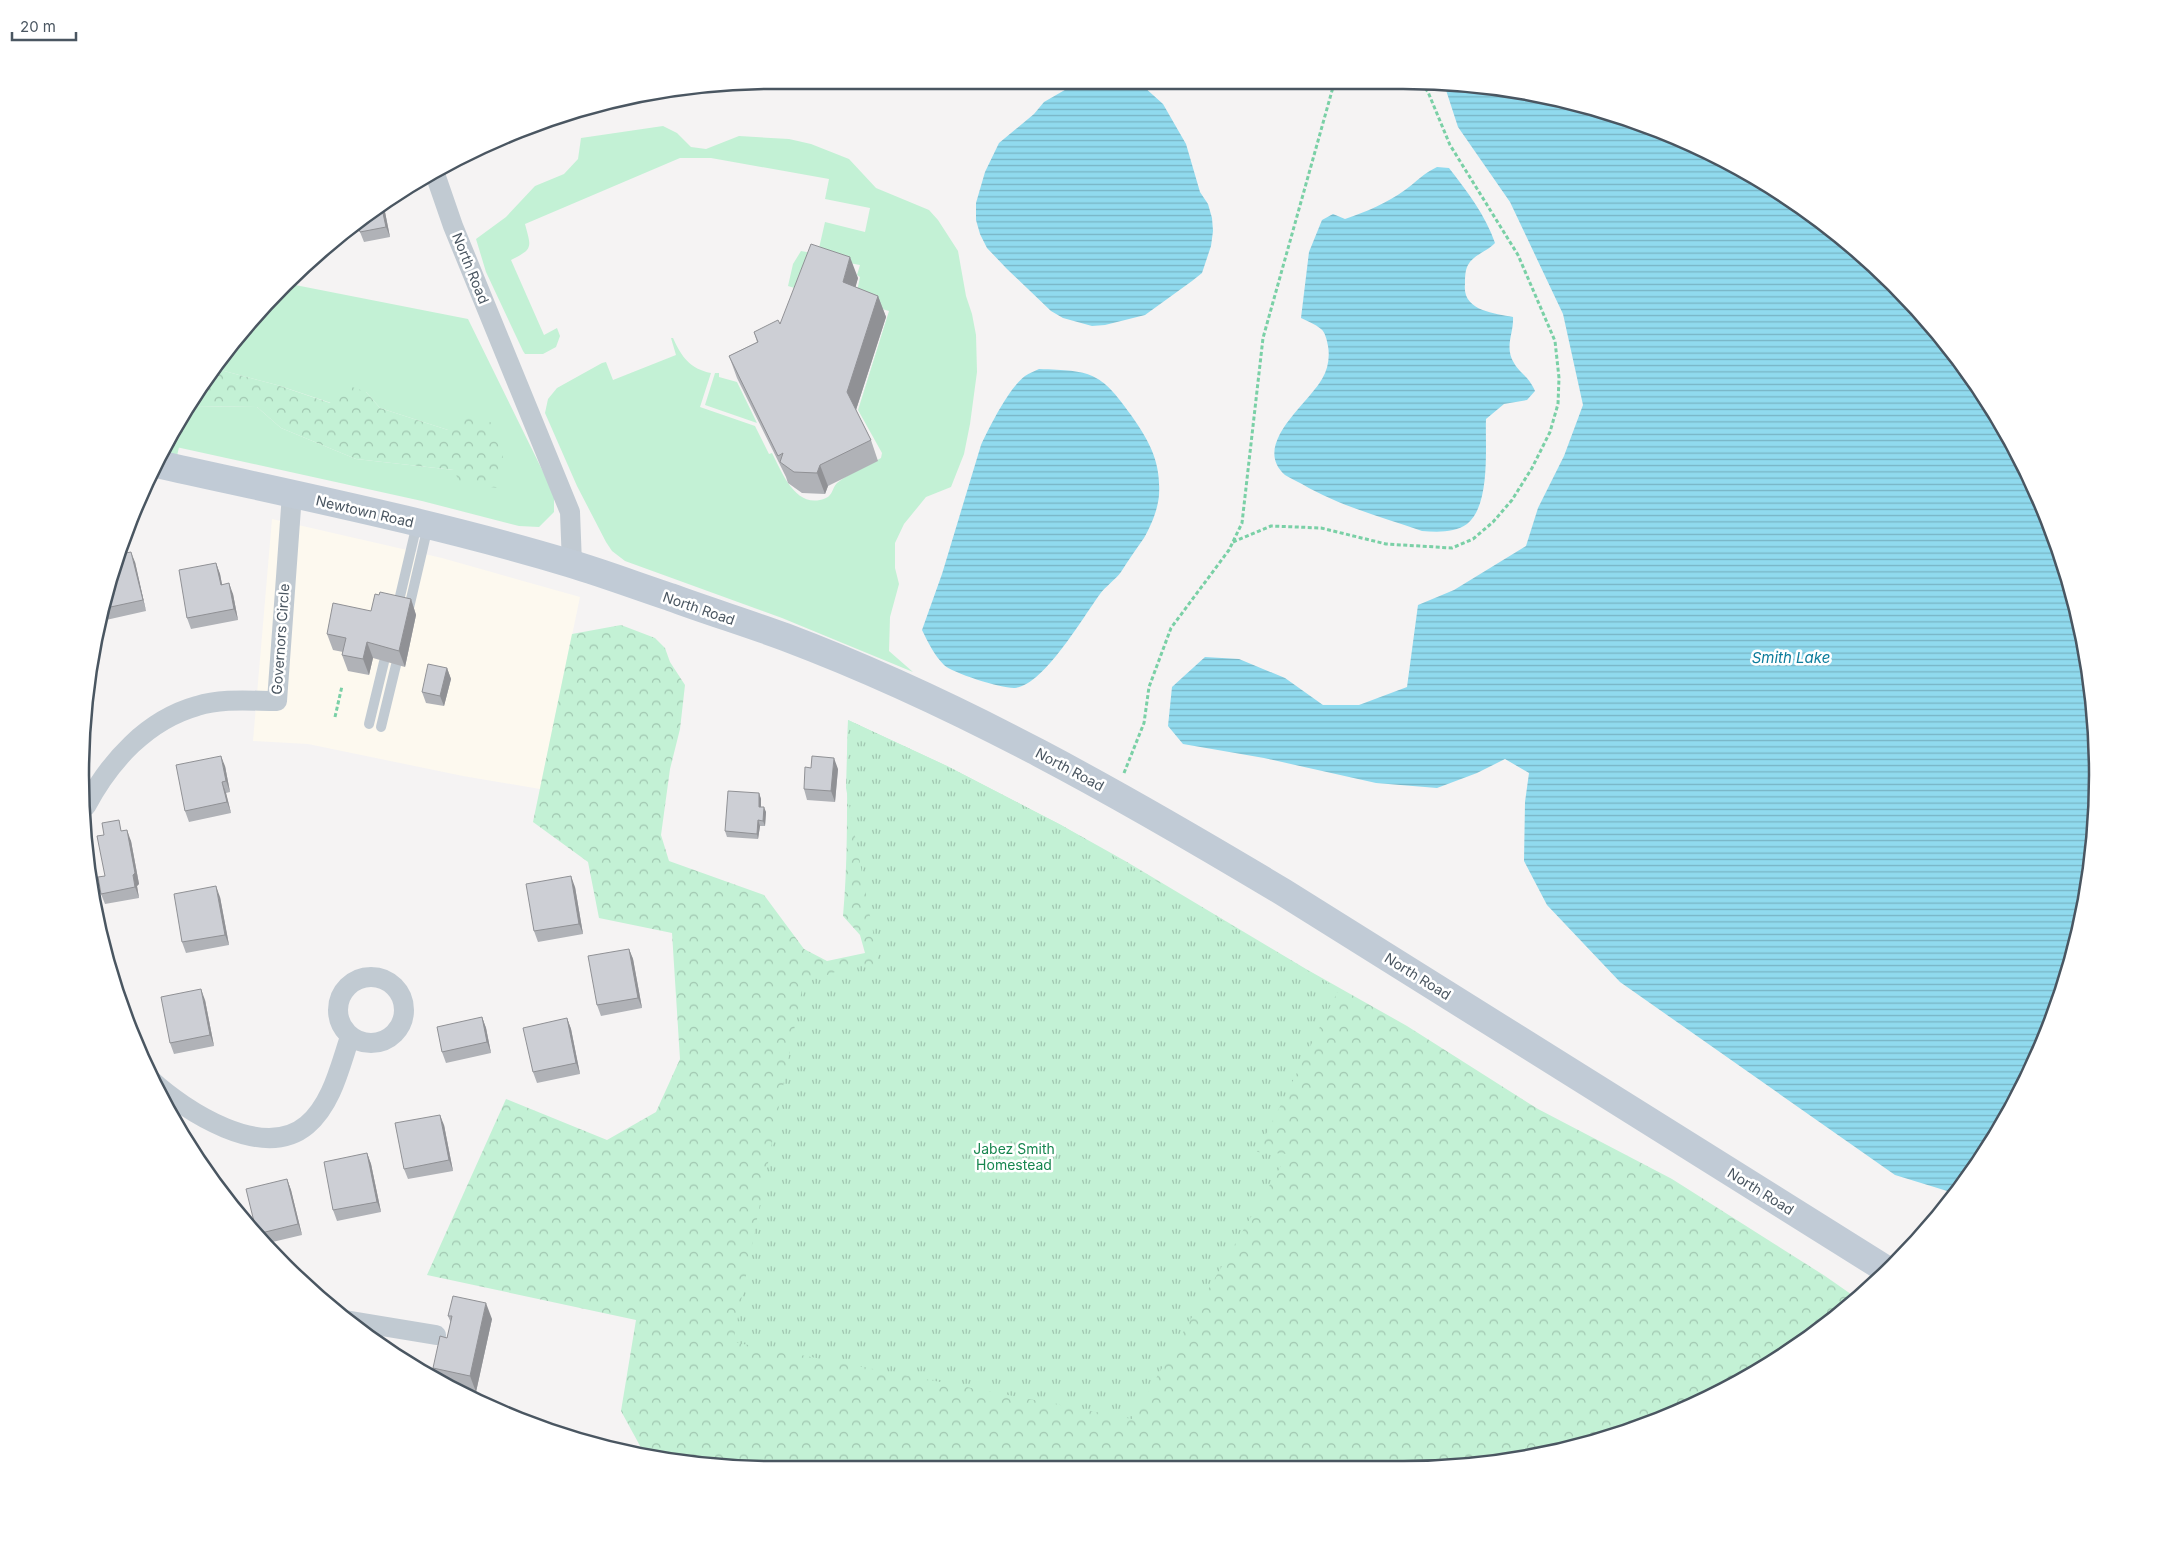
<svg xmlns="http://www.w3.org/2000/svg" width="2178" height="1550" viewBox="0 0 2178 1550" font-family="Inter,sans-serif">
	<defs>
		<pattern id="forest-crowns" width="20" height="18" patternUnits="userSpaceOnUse" patternTransform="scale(1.25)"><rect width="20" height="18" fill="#c3f1d5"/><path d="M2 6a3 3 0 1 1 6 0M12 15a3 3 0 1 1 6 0" fill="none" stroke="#a0c6b0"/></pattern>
		<pattern id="park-tufts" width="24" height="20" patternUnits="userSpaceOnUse" patternTransform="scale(1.25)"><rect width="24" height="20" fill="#c3f1d5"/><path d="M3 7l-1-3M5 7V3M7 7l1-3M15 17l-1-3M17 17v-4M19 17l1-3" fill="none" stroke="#a0c6b0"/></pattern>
		<pattern id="water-rules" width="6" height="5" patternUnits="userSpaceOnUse" patternTransform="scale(1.25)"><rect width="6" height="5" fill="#90daee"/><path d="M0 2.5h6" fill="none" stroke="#78b4c4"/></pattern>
	</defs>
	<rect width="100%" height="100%" fill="#f5f3f3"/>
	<path fill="#fdf9ef" d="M272 519 442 558 580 597 540 789 463 776 308 744 253 741Z"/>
	<path fill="#c3f1d5" d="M663 126 677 133 691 147 706 149 739 136 789 139 811 144 849 159 876 188 929 210 938 220 958 251 966 296 972 314 976 335 977 372 970 424 964 454 951 487 926 497 904 524 895 543V568L899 584 890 617 889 651 913 672 782 618 625 561 612 551 606 542 577 486 545 413 548 399 557 388 602 363 606 362 613 380 676 355 671 338H673C681 356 690 369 711 373L700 407 755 426 769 454 772 453C782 472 796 511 826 498 833 495 832 488 837 483 849 473 867 466 881 458L882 453 858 410 889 311 855 301 860 277 857 275 860 265 817 257 825 222 865 232 870 208 825 199 829 179 711 158H680L525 224C531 247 534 249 511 260L544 335 557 328 560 336 556 347 543 354H525L523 351 486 272 476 239 506 217 535 186 564 174 578 159 581 138Z
		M801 251 812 253 798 289 788 286 793 264Z
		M290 284 468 319 554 494V512L539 527 519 526 422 501 167 445 188 406 257 407 281 428 356 459 454 470 448 430 380 408 366 392 331 403 277 385 213 368 252 317Z
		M715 373H719V377L737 382 757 423 705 405Z"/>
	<path fill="url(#forest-crowns)" d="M213 368 277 385 330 403 344 384 366 392 380 408 448 430 464 413 492 423 503 458 500 488 460 484 454 470 356 459 281 428 257 407 188 406 197 389Z
		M621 625 655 638 665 648 670 662 685 685 680 729 670 769 661 835 669 861 764 895 804 949 827 961 865 953 860 935 843 916C849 851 846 786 848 720L947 766 1061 825 1127 862 1306 969 1407 1026 1538 1109 1672 1179 1825 1276 1858 1299 1710 1398 1583 1446 1494 1464 730 1469 645 1455 621 1411 636 1320 427 1275 506 1099 607 1140 656 1112 680 1059 672 933 599 918 588 862 533 822 572 634Z"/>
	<path fill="url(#park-tufts)" d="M189 405 176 460 161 457Z
		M848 720 947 766 1061 825 1339 989 1257 1152 1288 1154 1132 1419 733 1342 805 974 818 979 847 967 879 964 846 788Z"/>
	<path fill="url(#water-rules)" d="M1100 80H1122L1143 86 1163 104 1186 144 1200 192 1208 204 1212 218 1213 231 1211 246 1202 273 1192 281 1145 315 1105 325 1092 326 1063 318 1051 311 1007 269 987 248 980 234 976 220V203L985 172 999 143 1034 114 1044 102 1070 87Z
		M1444 84 1539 93 1669 133 1750 173 1826 224 1925 317 2005 427 2061 551 2092 684 2097 820 2074 955 2026 1082 1957 1194 1895 1175 1620 982 1547 905 1524 861 1525 802 1529 773 1505 759 1477 773 1437 788 1376 783 1264 758 1183 744 1168 726 1172 687 1205 657 1239 659 1285 678 1323 705H1359L1407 687 1418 605 1454 590 1526 546 1538 508 1564 456 1583 405 1563 314 1510 202 1458 127Z
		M1437 167 1449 168C1467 191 1486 216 1495 243 1488 251 1473 255 1468 265 1465 270 1465 278 1465 284 1462 311 1494 313 1513 317 1514 333 1504 347 1514 363 1521 375 1528 375 1535 391L1527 400 1504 404 1486 419C1485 446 1491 505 1467 524 1455 533 1437 532 1422 531 1382 517 1339 506 1302 484 1296 481 1290 478 1285 475 1251 445 1308 404 1322 379 1328 369 1330 357 1328 346 1327 340 1325 332 1321 329 1315 324 1307 321 1301 318L1309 252 1322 220 1333 214 1345 219C1366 212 1387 203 1405 190 1416 182 1424 173 1437 167Z
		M1039 369C1091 371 1100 371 1131 415 1149 441 1161 461 1159 495 1158 509 1151 526 1144 538 1136 549 1128 561 1121 572 1115 580 1106 586 1100 594 1083 617 1044 685 1015 688 1003 689 952 673 944 665 934 655 928 642 922 630L942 574 981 445C990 426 1009 388 1025 376 1029 373 1035 371 1039 369Z"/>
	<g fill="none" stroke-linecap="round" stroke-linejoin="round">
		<path stroke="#7ad0a6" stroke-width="3" stroke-dasharray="4 2.5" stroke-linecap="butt" d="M1233 542 1271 526 1321 528 1386 544 1452 548 1473 539 1493 522 1512 500 1532 468 1550 432 1558 404 1559 378 1555 341 1518 255 1450 145 1428 92 1421 82
			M335 717 342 686
			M1124 773 1144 723 1149 687 1171 628 1229 550 1242 523 1263 338 1335 80"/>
		<path stroke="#c1cad2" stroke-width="10" d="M397 609 417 524
			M408 612 428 526
			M369 724 384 662
			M381 727 396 665"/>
		<path stroke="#c1cad2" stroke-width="20" d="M434 171 453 226 570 512 572 564
			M86 806C110 761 147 720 197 706 222 698 251 701 277 701L292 494
			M338 1010a33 33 0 1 1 66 0a33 33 0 1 1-66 0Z
			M151 1080C185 1111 263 1162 307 1125 332 1104 340 1066 350 1037
			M345 1320 436 1335"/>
		<path stroke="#c1cbd6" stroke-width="28" d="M157 464C296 495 436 523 572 564 605 574 637 586 670 597 708 611 747 623 785 637 960 703 1123 796 1283 892L1887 1270"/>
	</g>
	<path fill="#b0b2b7" d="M383 202 390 237 364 242 360 232 358 224Z
		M858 278 855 287 878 296 886 317 856 410 871 440 878 461 828 486 825 494 802 493 788 483 786 477 737 378 729 356 757 342 754 332 780 324Z
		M121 554 135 562 146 611 106 620 104 616Z
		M216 563 220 574 222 584 233 594 238 620 191 629 187 618Z
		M411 599 416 615 405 667 373 658 369 675 348 671 342 655 343 652 333 650 327 634 371 611Z
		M447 668 451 679 444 706 426 703 422 692Z
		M225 766 230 792 226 793 231 813 189 822 185 811Z
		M811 768 838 769 835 802 807 800 804 789Z
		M759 793 761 799V807L766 812 765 826H760L758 839 727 837 725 831Z
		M123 831 131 841 139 884 137 886 139 898 105 904 101 894 105 876Z
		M575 887 583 934 538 942 534 931Z
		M220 897 229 945 186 953 182 942Z
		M629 949 633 959 642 1008 601 1016 597 1005Z
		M205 1000 214 1046 174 1054 170 1043Z
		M482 1017 486 1028 491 1053 446 1063 442 1052Z
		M567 1018 571 1029 580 1074 537 1083 533 1072Z
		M444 1125 453 1171 408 1179 404 1169Z
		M367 1153 371 1164 381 1212 337 1221 333 1210Z
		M287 1179 291 1190 302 1235 264 1244 260 1240 257 1234Z
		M448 1316 492 1319 476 1392 448 1386 437 1379 433 1368 447 1338 451 1323Z"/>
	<path fill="#909195" d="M383 202 390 237 386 227 381 204Z
		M850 257 858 278 851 304 843 282Z
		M878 296 886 317 855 413 847 392Z
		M820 465 828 486 825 494 817 473Z
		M131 552 135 562 146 611 143 600Z
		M216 563 220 574 224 595 221 585Z
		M229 583 233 594 238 620 234 609Z
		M411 599 416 615 405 667 399 651Z
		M367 642 373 658 369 675 363 659Z
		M447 668 451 679 444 706 440 696Z
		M221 756 225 766 230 792 226 781Z
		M834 758 838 769 835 802 831 791Z
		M222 782 226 793 231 813 227 802Z
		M759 793 761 799V812L759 807Z
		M764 807 766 812 765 826 763 821Z
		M758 820 760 826 758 839 757 834Z
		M127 830 131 841 139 884 137 886 139 898 135 887 133 875Z
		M571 876 575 887 583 934 579 924Z
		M216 886 220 897 229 945 225 935Z
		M629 949 633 959 642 1008 638 998Z
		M201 989 205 1000 214 1046 210 1035Z
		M482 1017 486 1028 491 1053 487 1042Z
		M567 1018 571 1029 580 1074 576 1063Z
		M440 1115 444 1125 453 1171 449 1160Z
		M367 1153 371 1164 381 1212 377 1202Z
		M287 1179 291 1190 302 1235 298 1224Z
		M486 1303 492 1319 476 1392 470 1376Z"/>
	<path fill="#cdcfd5" stroke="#909195" d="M381 204 386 227 360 232 358 224Z
		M811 244 850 257 843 282 878 296 847 392 871 440 820 465 817 473 794 472 780 462 783 453 778 456 729 356 758 342 754 332 778 320 780 324Z
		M131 552 143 600 106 608 121 554Z
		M216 563 221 585 229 583 234 609 187 618 179 570Z
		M380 592 411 599 399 651 367 642 363 659 342 655 346 638 327 634 333 603 371 611 375 594 379 595Z
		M428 664 447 668 440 696 422 692Z
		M221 756 226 781 222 782 227 802 185 811 176 765Z
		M812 756 834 758 831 791 804 789 805 767 811 768Z
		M728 791 759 793V807H764L763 821 758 820 757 834 725 831Z
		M119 820 121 831 127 830 135 873 133 875 135 887 101 894 98 877 105 876 97 836 104 835 102 823Z
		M571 876 579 924 534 931 526 884Z
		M216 886 225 935 182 942 174 894Z
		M629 949 638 998 597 1005 588 956Z
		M201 989 210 1035 170 1043 161 997Z
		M482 1017 487 1042 442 1052 437 1027Z
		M567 1018 576 1063 533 1072 523 1028Z
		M440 1115 449 1160 404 1169 395 1123Z
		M367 1153 377 1202 333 1210 324 1162Z
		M287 1179 298 1224 257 1234 246 1189Z
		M453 1296 486 1303 470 1376 433 1368 440 1336 447 1338 452 1316H448Z"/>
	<g text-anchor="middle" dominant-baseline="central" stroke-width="5" stroke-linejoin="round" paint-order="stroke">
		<g font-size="14" fill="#4a5661" stroke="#fff">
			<text transform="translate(471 268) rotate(68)">North Road</text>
			<text transform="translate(365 511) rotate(13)">Newtown Road</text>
			<text transform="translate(699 608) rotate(19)">North Road</text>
			<text transform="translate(280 639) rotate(-86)">Governors Circle</text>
			<text transform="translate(1070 769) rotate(28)">North Road</text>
			<text transform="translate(1418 976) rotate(32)">North Road</text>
			<text transform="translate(1761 1191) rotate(32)">North Road</text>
		</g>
		<g font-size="14" fill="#17864f" stroke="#fff">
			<text x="1014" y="1148">Jabez Smith<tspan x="1014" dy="16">Homestead</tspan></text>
		</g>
		<g font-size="15" font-style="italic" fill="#0c7c9b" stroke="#fff">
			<text x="1791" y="657">Smith Lake</text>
		</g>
	</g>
	<path d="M0 0H2178V1550H0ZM775 89H1403A686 686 0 0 1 2089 775V775A686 686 0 0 1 1403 1461H775A686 686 0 0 1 89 775V775A686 686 0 0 1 775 89Z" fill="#fff" fill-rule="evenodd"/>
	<path fill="none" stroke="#4a5661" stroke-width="2.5" d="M775 89H1403A686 686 0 0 1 2089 775V775A686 686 0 0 1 1403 1461H775A686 686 0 0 1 89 775V775A686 686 0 0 1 775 89Z"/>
	<path d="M12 32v8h64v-8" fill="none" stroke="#4a5661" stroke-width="2.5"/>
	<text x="20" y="32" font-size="15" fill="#4a5661" stroke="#ffffff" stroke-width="4" paint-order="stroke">20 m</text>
</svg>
